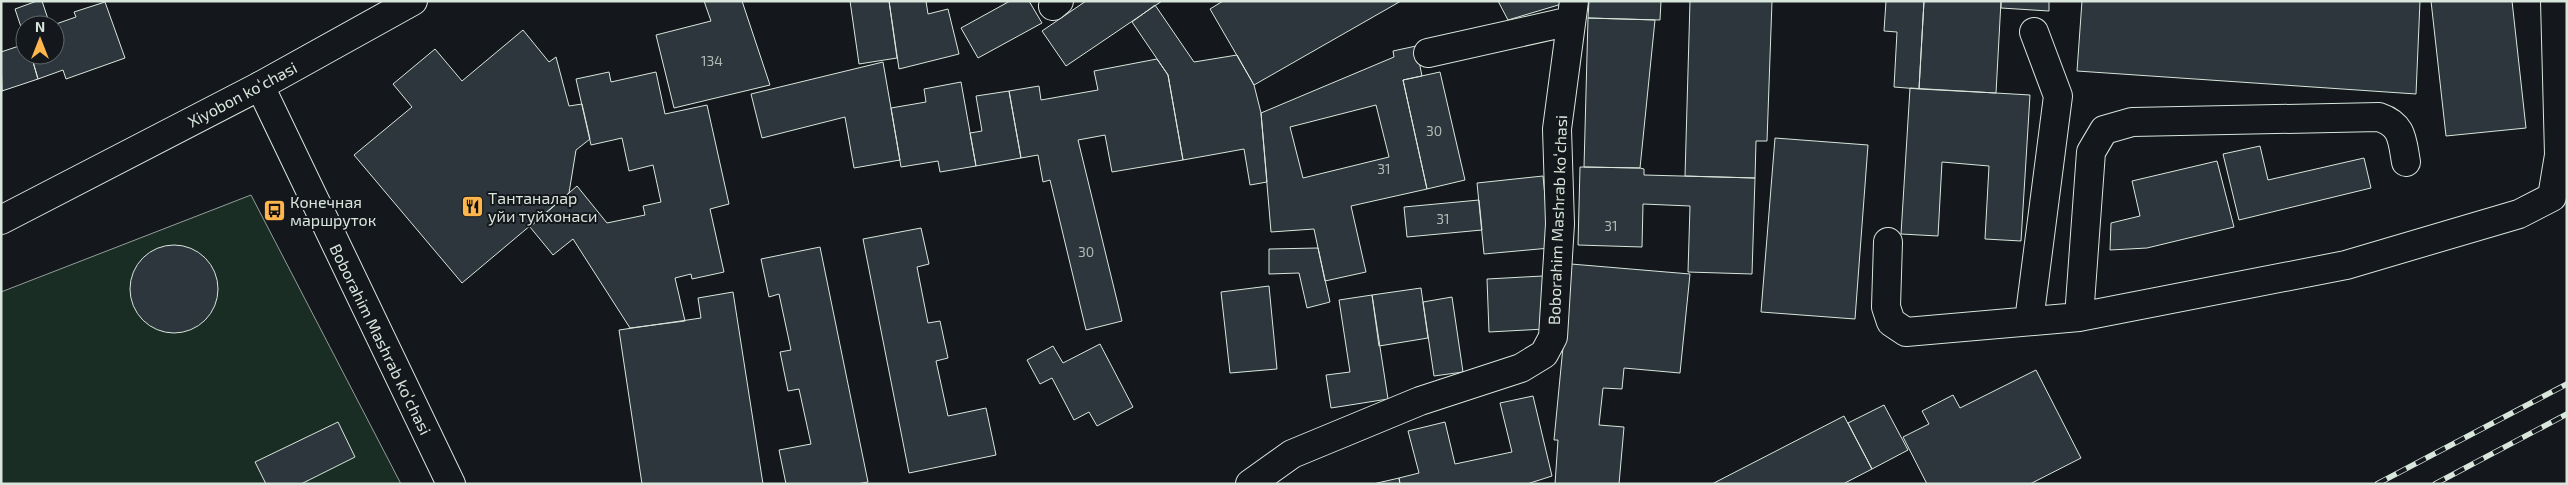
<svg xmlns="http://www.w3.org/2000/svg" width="2568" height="485" viewBox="0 0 2568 485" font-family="'Exo 2',sans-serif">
	<rect width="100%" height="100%" fill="#14181c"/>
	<path fill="#1a2d24" stroke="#939e99" d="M251 195 401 484H1V292Z"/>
	<path fill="#2c363c" stroke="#d8e6dc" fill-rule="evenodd" d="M37 1H42L50 25H25V39L15 9Z
		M704 1H742L770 85 674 108 656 35 711 21Z
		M850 1H889L897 58 859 64Z
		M889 1H926L928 14 948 9 959 54 899 69Z
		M1010 1H1029L1042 23 978 58 961 28Z
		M1086 1H1162L1066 66 1042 31Z
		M1223 1H1401L1254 85 1210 9Z
		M1498 1H1565V3L1508 20Z
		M1589 1H1661L1660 20 1588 18Z
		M1690 1H1772L1767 141H1756L1755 178 1685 176Z
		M1886 1H1924L1919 89 1894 87 1897 32 1884 31Z
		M1924 1H2001L1996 93 1919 89Z
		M2001 1H2049V11L2001 8Z
		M2082 1H2420L2416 94 2077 71Z
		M2431 1H2512L2526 128 2446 136Z
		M105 2 125 58 66 79 63 70 38 79 31 55H55V25H53L76 17 74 12Z
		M1155 5 1194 62 1237 55 1254 85 1261 113 1267 182 1250 185 1244 149 1183 160 1168 75 1132 22Z
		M1588 18 1655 20 1640 168 1584 167Z
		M523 30 549 62 556 57 569 106 582 104 590 139 576 150 569 193 462 283 354 155 412 107 393 84 435 49 462 81Z
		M25 44V55H31L38 79 2 91 1 52Z
		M1416 46 1422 76 1403 80 1427 189 1351 206 1366 272 1325 281 1314 229 1271 232 1261 113 1394 57 1393 51ZM1376 105 1389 157 1303 178 1290 127Z
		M1157 59 1168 75 1183 160 1112 172 1105 135 1078 140 1122 321 1086 330 1050 180 1043 182 1038 155 1021 158 1009 91 1039 86 1041 100 1098 90 1094 71Z
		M883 62 900 160 854 168 845 117 762 138 751 94Z
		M609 72 611 82 656 72 665 114 707 105 729 204 710 209 724 272 692 279 691 274 675 278 685 321 630 328 573 239 553 255 530 227 577 186 607 223 645 215 643 206 661 202 653 165 629 171 622 138 591 145 576 79Z
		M1440 72 1465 180 1427 189 1403 80Z
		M961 82 976 166 940 172 938 161 901 167 891 108 926 102 924 89Z
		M1910 88 2030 95 2021 241 1985 239 1989 166 1942 162 1938 236 1901 234Z
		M1009 91 1021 158 976 166 970 133 982 131 976 96Z
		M1775 138 1868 145 1855 319 1761 312Z
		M2260 146 2268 180 2364 158 2371 188 2239 220 2223 154Z
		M2217 161 2234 227 2147 248 2110 250 2111 223 2140 216 2132 181Z
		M1580 167 1640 168 1644 169V175L1755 178 1752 274 1688 272 1690 206 1643 204 1642 247 1578 245Z
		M1543 176 1550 248 1484 254 1477 183Z
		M1479 200 1482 230 1407 237 1404 207Z
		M921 228 929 264 917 267 928 323 940 321 948 358 936 361 948 416 986 408 996 455 909 473 863 239Z
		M130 289a44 44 0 1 1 88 0a44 44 0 1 1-88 0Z
		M820 247 868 482 857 484H786L779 450 811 444 799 389 788 391 780 352 791 350 779 294 769 297 761 259Z
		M1318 248 1330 302 1307 308 1299 273 1269 274V249Z
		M1571 264 1690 274 1680 373 1624 368 1622 389 1603 388 1599 425 1624 427 1619 484H1555L1558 440H1554Z
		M1543 276 1545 329 1489 332 1487 279Z
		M1269 286 1277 369 1230 373 1221 292Z
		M1421 288 1428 338 1379 346 1372 295Z
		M733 292 763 484H642L619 330 701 318 698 298Z
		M1372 295 1388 399 1331 408 1326 375 1350 372 1339 300Z
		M1452 297 1463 372 1434 376 1423 302Z
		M1100 344 1133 407 1097 426 1089 412 1074 420 1052 378 1040 384 1027 360 1053 346 1063 363Z
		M2036 370 2081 458 2030 484H1927L1903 437 1929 424 1922 411 1953 395 1960 408Z
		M1533 396 1552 476 1527 484H1400L1399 478 1419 473 1408 431 1445 422 1455 464 1512 452 1500 403Z
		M1884 405 1908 450 1872 469 1848 423Z
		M1844 416 1872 469 1843 484H1712Z
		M338 422 355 457 301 484H266L255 462Z
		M1399 478 1400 484H1373Z"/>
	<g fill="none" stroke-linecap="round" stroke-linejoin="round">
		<defs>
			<path id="minor" d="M1053 6 1059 1
				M1428 53 1571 21
				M260 86 451 484
				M1888 242 1886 307 1891 322 1906 332 2079 317 2346 265 2519 214 2552 197 2559 155 2555 1
				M2079 317 2091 152 2104 130 2132 122 2379 117C2403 125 2402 140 2406 162
				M2029 321 2058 96 2034 32
				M1250 484 1292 454 1420 401 1521 368 1544 354 1553 337 1560 224 1557 129 1574 1"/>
			<path id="major" d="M1 220 260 86 413 1"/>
		</defs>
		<use href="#minor" stroke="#d8e6dc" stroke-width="30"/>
		<use href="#major" stroke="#d8e6dc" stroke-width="30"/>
		<use href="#minor" stroke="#14181c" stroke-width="28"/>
		<use href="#major" stroke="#14181c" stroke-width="28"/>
		<defs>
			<path id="rail" d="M2377 484 2567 384
				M2435 484 2567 414"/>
		</defs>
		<use href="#rail" stroke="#d8e6dc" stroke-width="5.5"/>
		<use href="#rail" stroke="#14181c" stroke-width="4" stroke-dasharray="11" stroke-linecap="butt"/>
	</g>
	<defs>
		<symbol id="restaurant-square" viewBox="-11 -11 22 22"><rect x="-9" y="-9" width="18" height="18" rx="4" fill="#ffb74d" stroke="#14181c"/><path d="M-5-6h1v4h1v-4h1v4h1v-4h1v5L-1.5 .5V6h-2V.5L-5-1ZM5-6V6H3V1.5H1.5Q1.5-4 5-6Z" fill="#111"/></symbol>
		<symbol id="bus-square" viewBox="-11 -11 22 22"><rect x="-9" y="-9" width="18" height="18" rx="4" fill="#ffb74d" stroke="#14181c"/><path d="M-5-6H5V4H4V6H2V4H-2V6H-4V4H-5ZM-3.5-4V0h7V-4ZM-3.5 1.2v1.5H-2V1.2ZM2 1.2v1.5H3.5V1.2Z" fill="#111"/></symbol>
	</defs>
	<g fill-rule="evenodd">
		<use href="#restaurant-square" x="460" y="194" width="25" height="25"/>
		<use href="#bus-square" x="262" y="198" width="25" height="25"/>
	</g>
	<g text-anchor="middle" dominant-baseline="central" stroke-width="4" stroke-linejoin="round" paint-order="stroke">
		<g font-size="14" fill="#adbab4">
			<text x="712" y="60">134</text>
			<text x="1434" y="130">30</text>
			<text x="1384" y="168">31</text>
			<text x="1443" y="218">31</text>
			<text x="1611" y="225">31</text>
			<text x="1086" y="251">30</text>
		</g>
		<g font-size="16" fill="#d8e6dc" stroke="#14181c">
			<text transform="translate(242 94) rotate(-28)">Xiyobon koʻchasi</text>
			<text transform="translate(1557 220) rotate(-88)">Boborahim Mashrab koʻchasi</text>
			<text transform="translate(381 339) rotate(64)">Boborahim Mashrab koʻchasi</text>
		</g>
		<g font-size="16" fill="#d8e6dc" stroke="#14181c" text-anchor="start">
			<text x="488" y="197">Тантаналар<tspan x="488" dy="18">уйи туйхонаси</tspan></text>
			<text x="290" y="201">Конечная<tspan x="290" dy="18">маршруток</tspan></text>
		</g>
	</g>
	<rect width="2568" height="485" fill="none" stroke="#d8e6dc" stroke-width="5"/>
	<g transform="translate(40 40)"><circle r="24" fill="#14181c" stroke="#626a69"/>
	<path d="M0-4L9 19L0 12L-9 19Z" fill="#ffb74d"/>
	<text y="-8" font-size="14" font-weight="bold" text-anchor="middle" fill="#d8e6dc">N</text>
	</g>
</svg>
